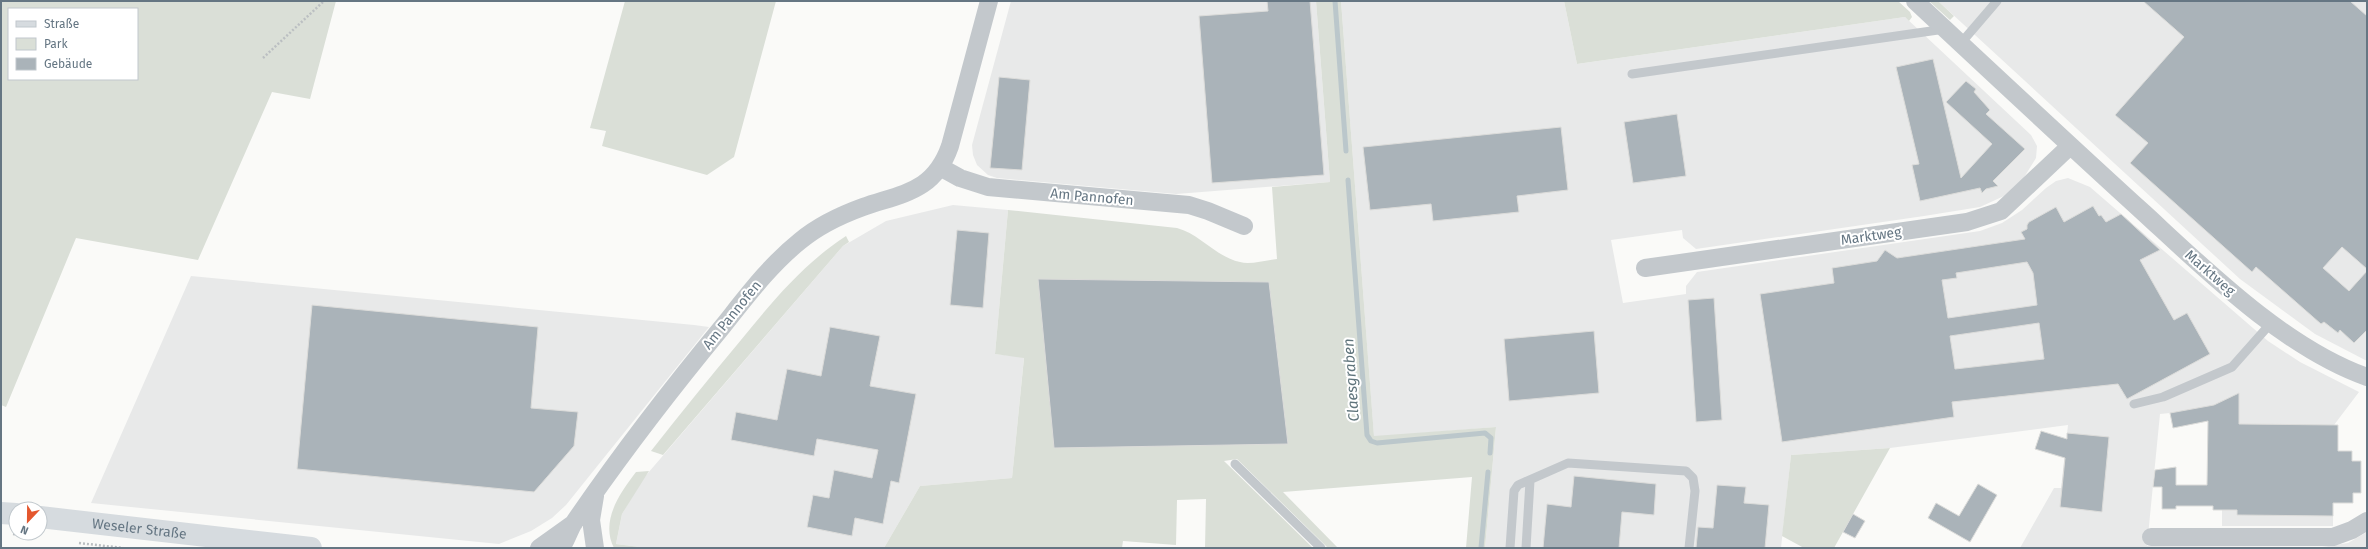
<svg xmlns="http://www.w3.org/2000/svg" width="2368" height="549" viewBox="0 0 2368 549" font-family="'Fira Sans',sans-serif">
	<rect width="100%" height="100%" fill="#fafaf8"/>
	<path fill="#e8e9e9" d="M1011 1H1316L1330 182 1176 194 997 178 988 175 977 165 973 155 972 145Z
		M1341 1H1564L1577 64 1905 17 2031 135 2037 146 2036 158 2023 179 2004 196 1980 207 1924 216 1696 249 1683 238 1682 230 1611 240 1623 303 1686 294V286L1697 272 1980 231 2002 223 2022 210 2046 188 2056 181 2068 178 2090 187 2268 341 2300 362 2359 392 2334 425 2333 526H2222V437L2213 420 2173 428 2170 413 2160 414 2147 546 2322 547 2348 543 2367 532V548H2020L2054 488H2061L2068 425 1890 448 1791 455 1781 548H1485L1496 427 1374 437Z
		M1938 1H2367V361L2315 334 2240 279Z
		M953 205 1008 210 995 354 1024 357 1012 478 920 486 884 548H648L616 544 622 514 642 480 843 246 886 221Z
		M191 276 694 325 709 327 566 505 552 518 531 531 499 544 91 503Z"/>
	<path fill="#dadfd7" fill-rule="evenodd" d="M1 1H336L310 99 272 92 198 260 76 238 6 407 1 405ZM9 9H137V79H9Z
		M625 1H776L734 157 707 175 602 146 606 131 590 128Z
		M1316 1H1341L1374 436 1496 427 1485 548H1466L1472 477 1283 492 1338 548H1328L1237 459 1224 461 1313 548H1205L1206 499 1177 500 1176 545 1123 541 1122 548H884L920 486 1012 478 1024 358 995 354 1008 210 1177 228C1200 234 1216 257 1240 262 1250 265 1266 260 1277 259L1272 187 1330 182Z
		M1564 1H1898L1910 12 1912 17 1909 21 1905 17 1577 64Z
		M1929 1H1938L1954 16 1950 20Z
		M846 236 849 242 843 246 663 455 651 451C680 414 710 377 741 340 773 301 803 264 846 236Z
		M1890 448 1834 548H1804L1782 536 1791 455Z
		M649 471 622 514 616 544 648 548H614C600 521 620 493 636 472Z"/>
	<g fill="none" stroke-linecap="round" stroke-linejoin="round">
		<path stroke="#bbc7cb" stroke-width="5" d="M1335 1 1346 151
			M1348 180 1367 435 1371 441 1377 443 1485 433 1491 438 1490 453
			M1481 548 1488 472"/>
	</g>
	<path fill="#aab3b9" stroke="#dcdcda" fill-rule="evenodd" d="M1267 1H1310L1324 175 1212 183 1199 16 1268 11Z
		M2143 1H2350L2367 16V269L2342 247 2323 268 2349 291 2367 271V330L2354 343 2340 330 2338 333 2324 322 2321 324 2256 267 2252 272 2130 163 2148 143 2115 115 2184 37Z
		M1933 59 1961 178 1992 144 1946 102 1966 81 1976 89 1974 92 1990 110 1986 114 2025 149 1993 181 1998 186 1986 189 1982 193 1980 188 1920 201 1912 165 1919 164 1896 67Z
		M999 77 1030 80 1022 170 990 168Z
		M1677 114 1686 176 1633 183 1624 122Z
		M1561 127 1568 190 1517 196 1519 212 1433 221 1431 204 1370 210 1363 147Z
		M2093 206 2099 216 2101 215 2106 222 2121 214 2160 250 2140 260 2174 320 2187 313 2210 354 2127 399 2118 384 1952 402 1954 417 1782 442 1760 294 1834 283 1832 268 1877 261 1885 250 1897 258 2025 239 2021 232 2027 229V225L2029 222 2056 207 2064 222ZM2027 262 2033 273 2037 305 1948 318 1942 280 1957 278 1956 273ZM2039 323 2044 359 1955 369 1950 336Z
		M957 230 989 233 983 308 950 305Z
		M1038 279 1269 282 1288 444 1054 448Z
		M1714 298 1722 420 1696 422 1688 300Z
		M312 305 538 327 531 408 578 412 574 446 534 492 297 469Z
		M830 327 880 336 870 386 916 394 899 483 891 481 883 524 855 518 852 536 807 527 813 495 829 498 834 470 872 478 878 450 817 439 814 456 731 440 736 412 777 420 787 369 821 376Z
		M1594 331 1599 393 1509 401 1504 339Z
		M2239 393V424L2338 425V451H2352V461H2361V493H2353V503H2333V516L2237 515V510H2213V506H2176V509H2162V487H2153L2155 470 2176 467V485H2207L2208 421 2173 428 2170 413 2214 405Z
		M2041 431 2067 439V433L2109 437 2102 512 2060 507 2065 458 2035 449Z
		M1574 476 1656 484 1654 515 1622 512 1619 548H1543L1547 504 1571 507Z
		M1978 484 1997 495 1970 542 1928 518 1936 503 1959 516Z
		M1717 485 1746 487 1744 503 1769 505 1765 548H1696L1698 527 1713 528Z
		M1853 514 1865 521 1855 538 1843 532Z"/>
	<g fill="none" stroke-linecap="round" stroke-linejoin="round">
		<path stroke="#bbbfc2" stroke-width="2.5" stroke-dasharray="2 2" stroke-linecap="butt" d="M263 58 324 1
			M13 534 36 537
			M79 543 123 548"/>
		<path stroke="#c3c8cc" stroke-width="9" d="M1961 43 1997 1
			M1632 74 1945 29
			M2134 404 2163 397 2232 367 2271 323
			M1235 464 1321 548
			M1510 548 1514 491 1518 485 1568 463 1686 471 1693 478 1695 491 1689 548
			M1526 548 1530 481"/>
		<path stroke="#c3c8cc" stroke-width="18" d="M1915 1C1991 72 2067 143 2144 213 2207 271 2285 348 2367 377
			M940 167 960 178 988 187 1189 205 1208 211 1244 226
			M1645 268 1967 222 2001 211 2070 146
			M595 496 591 520 595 548
			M2151 537H2333L2352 530 2367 521
			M539 548 574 523
			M561 548C567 540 569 530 575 521 621 454 671 389 723 326 747 296 770 265 800 241 818 226 841 215 863 207 903 193 934 192 950 146L989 1"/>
		<g stroke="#d6dbdf" stroke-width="22">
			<path d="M1 513 16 514"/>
			<path id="s1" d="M40 517 311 548"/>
		</g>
	</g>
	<g text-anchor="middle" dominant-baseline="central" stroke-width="4" stroke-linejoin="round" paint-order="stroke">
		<g font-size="14" fill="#657683" stroke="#fff">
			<text transform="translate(1092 197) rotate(5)">Am Pannofen</text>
			<text transform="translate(1871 236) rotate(-8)">Marktweg</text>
			<text transform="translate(2210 273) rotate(41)">Marktweg</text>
			<text transform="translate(732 315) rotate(-51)">Am Pannofen</text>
			<text stroke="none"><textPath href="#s1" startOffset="100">Weseler Straße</textPath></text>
		</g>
		<g font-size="15" font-style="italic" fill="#60757c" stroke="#fff">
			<text transform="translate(1351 380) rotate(-94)">Claesgraben</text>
		</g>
	</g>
	<rect width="2368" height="549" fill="none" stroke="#657683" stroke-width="4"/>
	<rect x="8" y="8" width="130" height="72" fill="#ffffff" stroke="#c1c8cd"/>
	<rect x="16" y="21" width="20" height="6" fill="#d6dbdf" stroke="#c1c8cd"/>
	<text x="44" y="28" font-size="12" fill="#657683">Straße</text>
	<rect x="16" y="38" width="20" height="12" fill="#dadfd7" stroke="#c1c8cd"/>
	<text x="44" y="48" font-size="12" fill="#657683">Park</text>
	<rect x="16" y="58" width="20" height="12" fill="#aab3b9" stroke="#c1c8cd"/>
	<text x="44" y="68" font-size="12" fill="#657683">Gebäude</text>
	<g transform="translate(28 521) rotate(202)"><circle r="19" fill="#ffffff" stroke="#c1c8cd"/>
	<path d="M0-3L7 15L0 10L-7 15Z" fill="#e4572e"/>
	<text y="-6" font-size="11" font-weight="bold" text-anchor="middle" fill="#657683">N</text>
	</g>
</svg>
